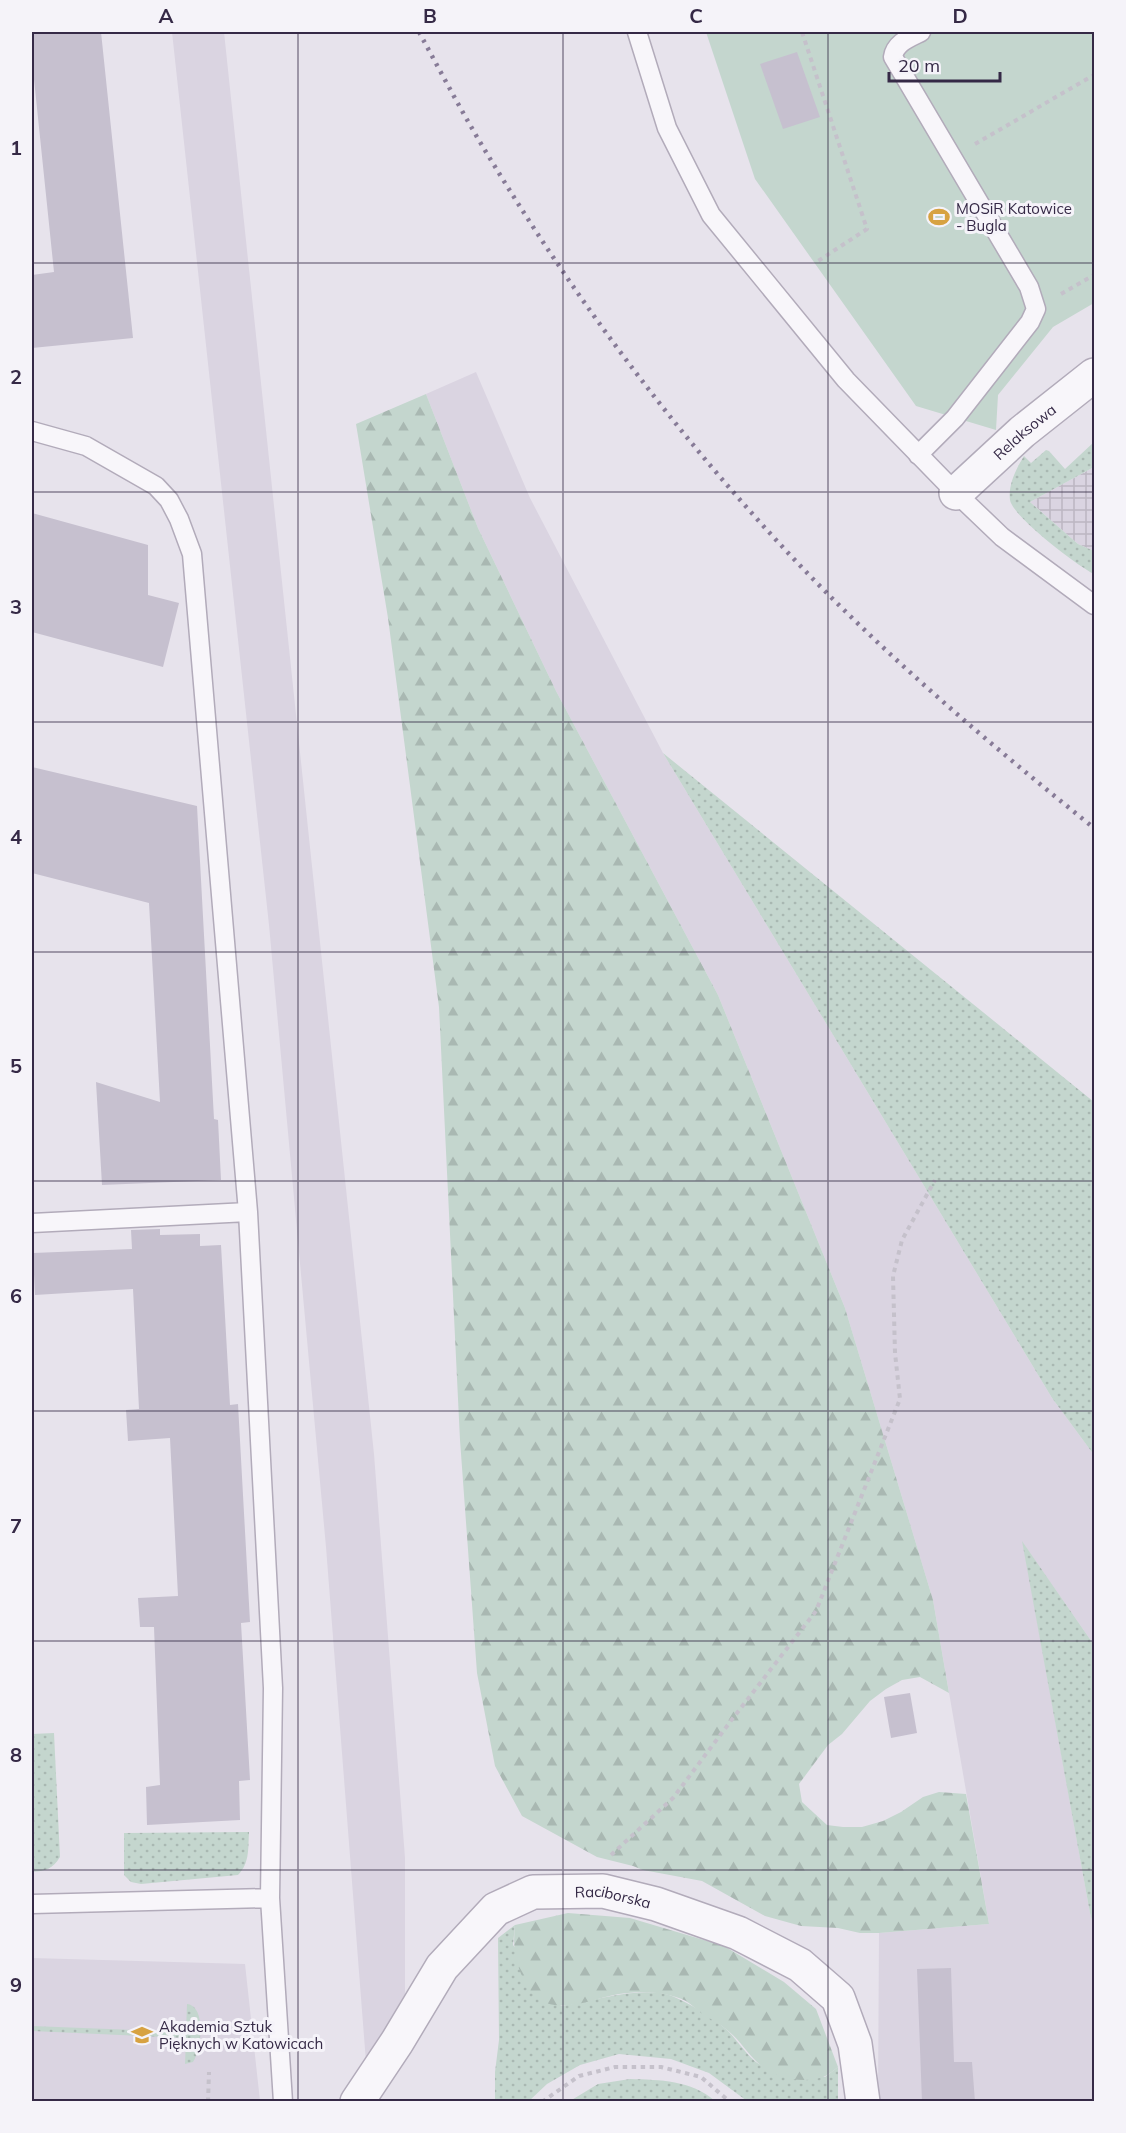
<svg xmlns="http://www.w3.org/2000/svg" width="1126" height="2133" viewBox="0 0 1126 2133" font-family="Mulish,sans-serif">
	<defs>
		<pattern id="industrial-grid" width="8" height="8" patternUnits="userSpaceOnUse" patternTransform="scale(1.5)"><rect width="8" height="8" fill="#dad4e1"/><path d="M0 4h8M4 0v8" fill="none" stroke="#bcb6c2"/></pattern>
		<pattern id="grass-dots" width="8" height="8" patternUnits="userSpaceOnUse" patternTransform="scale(1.5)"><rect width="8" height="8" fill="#c4d6ce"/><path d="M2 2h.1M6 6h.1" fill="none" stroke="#a9b8b2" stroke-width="1.8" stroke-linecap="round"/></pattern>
		<pattern id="forest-firs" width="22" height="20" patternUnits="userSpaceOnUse" patternTransform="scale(1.5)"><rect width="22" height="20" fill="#c4d6ce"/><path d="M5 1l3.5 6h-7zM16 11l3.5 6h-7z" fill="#a9b8b2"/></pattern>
	</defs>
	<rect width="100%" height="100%" fill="#e7e3ec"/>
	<path fill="#dad4e1" d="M172 32H224L374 1454 405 1858V1994L366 2062 326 1547 269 925Z
		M476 372 530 498 663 753 1052 1398 1094 1455V1645L1023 1543 1090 1913 1094 1928V2101H878L879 1933 989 1924 933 1600 845 1308 718 995 556 691 478 528 426 394Z
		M32 1958 245 1964 260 2101 32 2102Z"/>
	<path fill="url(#industrial-grid)" d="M1094 467V551L1078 544 1030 502Z"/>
	<path fill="url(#grass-dots)" d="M1094 442V467L1030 502 1078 544 1094 551V574C1078 566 1013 517 1010 500 1008 485 1016 469 1024 456L1031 463 1046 450 1049 451 1065 469Z
		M663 753 1094 1102V1455L1052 1398Z
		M1022 1541 1094 1645V1929L1090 1913Z
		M54 1733 60 1857C53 1869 45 1871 32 1872V1734Z
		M249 1832C248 1848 250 1863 238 1875L141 1884 131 1882 124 1875V1833Z
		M515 1925 513 1945 561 2006C594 2001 627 1989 661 1993 678 1995 717 2020 729 2032 737 2040 751 2061 761 2065 778 2071 806 2073 825 2077L838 2067V2101H747L709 2073 671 2059 619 2054 580 2065 547 2084 529 2101 495 2102V2072L499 2040 498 1938Z
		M187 2004C207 2006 201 2051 193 2062L185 2064 186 2038 32 2031V2026L186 2032Z
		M630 2079C660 2080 691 2080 715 2101H570L598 2084Z"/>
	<path fill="url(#forest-firs)" d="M426 394 478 528 556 691 718 995 845 1308 933 1600 949 1693 920 1677 902 1680 886 1689 870 1701 842 1734 828 1745 799 1784 802 1802 827 1825 843 1827H862L883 1821 901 1812 923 1797 939 1792 966 1794 989 1924 879 1933H860L838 1928 801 1926 765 1916 702 1881 643 1870 633 1866 597 1857 522 1816 495 1766 477 1673 460 1440 439 1007 388 618 356 424Z
		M568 1913 630 1918 724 1946 784 1982 816 2009 838 2067C833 2071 828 2075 823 2077 802 2084 774 2078 758 2063 747 2053 739 2039 727 2030 720 2024 712 2020 704 2015 698 2011 692 2005 686 2001 666 1991 640 1991 619 1994 582 2001 543 2023 523 1978 514 1959 513 1944 515 1925Z"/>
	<path fill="#c4d6ce" d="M706 32H1094V303L1053 327 998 395 996 430 916 406 755 179Z"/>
	<path fill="#c6c0cf" d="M32 32H101L133 338 32 348V275L54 272 32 60Z
		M797 52 820 117 783 129 760 64Z
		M32 513 148 545V595L179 603 163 667 32 632Z
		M32 767 197 806 214 1119 218 1120 221 1180 102 1185 96 1082 160 1102 149 903 32 873Z
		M160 1229V1235L200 1234V1246L221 1245 230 1405 238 1404 250 1622 241 1623 250 1780 239 1781 240 1820 147 1825 146 1787 160 1785 154 1627H140L138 1598 178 1596 170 1438 128 1441 126 1410 139 1409 133 1289 35 1295 33 1253 132 1249 131 1230Z
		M910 1693 917 1733 891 1738 884 1697Z
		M951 1968 954 2062H972L975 2102H922L917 1969Z"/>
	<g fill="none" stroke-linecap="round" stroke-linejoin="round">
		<defs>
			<path id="lane" d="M637 32 667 128 711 215 846 380 956 493 1002 537 1094 605
				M32 431 86 446 156 486 169 500 179 519 192 554 248 1212 273 1688 270 1898 283 2102
				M918 455 955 418 1030 322 1036 309 1029 287 893 57C895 43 909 38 921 32
				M32 1223 248 1212
				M32 1904 270 1898"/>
			<g id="street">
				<path id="s1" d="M956 493 1022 432 1094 375"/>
				<path id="s2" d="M357 2102 397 2042 442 1967 496 1909 533 1892 603 1891 656 1904 738 1933 800 1965 838 1998 855 2044 863 2102"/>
			</g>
		</defs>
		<use href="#lane" stroke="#b2abba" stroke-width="21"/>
		<use href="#street" stroke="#b2abba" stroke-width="36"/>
		<path stroke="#c5c1cb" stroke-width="4" stroke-dasharray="4.5 4.5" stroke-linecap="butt" d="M802 32 867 229 815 263
			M975 144 1094 75
			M1061 294 1094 275
			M611 1855 673 1798 730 1722 816 1611 900 1399 895 1353 893 1276 902 1240 935 1180
			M208 2102 209 2072
			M542 2102 579 2076 615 2067H661L701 2077 730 2102"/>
		<use href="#lane" stroke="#f8f6fa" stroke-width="18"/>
		<use href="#street" stroke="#f8f6fa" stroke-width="33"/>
		<path stroke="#877b97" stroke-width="4.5" stroke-dasharray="3 6" stroke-linecap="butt" d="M419 32C443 76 467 122 494 165 585 314 692 454 813 579 902 670 996 749 1094 828"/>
	</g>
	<path fill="none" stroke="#352946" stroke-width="1.5" stroke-opacity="0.55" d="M298 32V2102M563 32V2102M828 32V2102M32 263H1094M32 492H1094M32 722H1094M32 952H1094M32 1181H1094M32 1411H1094M32 1641H1094M32 1870H1094"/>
	<defs>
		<symbol id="stadium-bare" viewBox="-9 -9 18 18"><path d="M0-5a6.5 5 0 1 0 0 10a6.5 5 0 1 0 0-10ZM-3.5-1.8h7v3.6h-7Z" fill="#d7a241" stroke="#f5f3f9" stroke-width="2.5" paint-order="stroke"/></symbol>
		<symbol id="university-bare" viewBox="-9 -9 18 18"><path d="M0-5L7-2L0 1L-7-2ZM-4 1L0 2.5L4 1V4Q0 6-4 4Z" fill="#d7a241" stroke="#f5f3f9" stroke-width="2.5" paint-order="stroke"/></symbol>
	</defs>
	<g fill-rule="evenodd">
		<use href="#stadium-bare" x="924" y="202" width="30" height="30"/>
		<use href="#university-bare" x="127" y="2020" width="30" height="30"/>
	</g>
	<g text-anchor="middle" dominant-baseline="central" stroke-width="6" stroke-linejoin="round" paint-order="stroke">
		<g font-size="15" fill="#352946" stroke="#f5f3f9" text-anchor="start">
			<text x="956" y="208">MOSiR Katowice<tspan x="956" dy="17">- Bugla</tspan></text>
			<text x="159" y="2026">Akademia Sztuk<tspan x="159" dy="17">Pięknych w Katowicach</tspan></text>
		</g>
		<g font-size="15" fill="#352946" stroke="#f5f3f9">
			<text stroke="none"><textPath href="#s1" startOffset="92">Relaksowa</textPath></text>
			<text stroke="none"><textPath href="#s2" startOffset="360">Raciborska</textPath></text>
		</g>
	</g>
	<rect width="1126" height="2133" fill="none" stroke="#f5f3f9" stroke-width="66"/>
	<path d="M889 72v9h111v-9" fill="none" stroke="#352946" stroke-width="3"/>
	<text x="898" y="72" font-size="18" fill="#352946" stroke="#f5f3f9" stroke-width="4.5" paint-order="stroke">20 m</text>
	<rect x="33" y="33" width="1060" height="2067" fill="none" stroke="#352946" stroke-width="2"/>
	<g font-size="20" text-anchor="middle" font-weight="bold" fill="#352946">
		<text x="166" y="23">A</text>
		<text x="430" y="23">B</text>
		<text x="696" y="23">C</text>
		<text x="960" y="23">D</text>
		<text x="16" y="155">1</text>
		<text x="16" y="384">2</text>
		<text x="16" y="614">3</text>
		<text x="16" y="844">4</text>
		<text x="16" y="1073">5</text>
		<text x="16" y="1303">6</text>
		<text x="16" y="1533">7</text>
		<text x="16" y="1762">8</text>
		<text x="16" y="1992">9</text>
	</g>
</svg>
